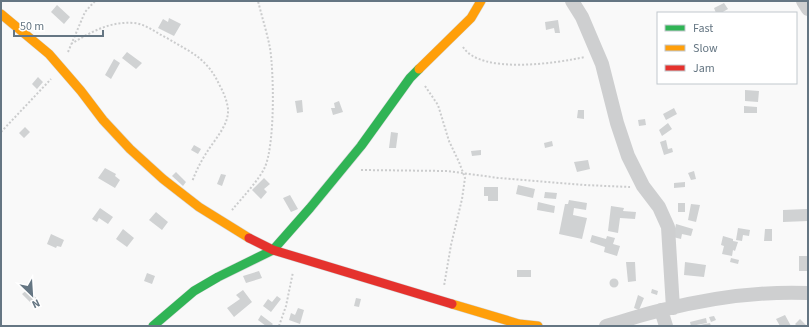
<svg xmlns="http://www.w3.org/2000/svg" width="809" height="327" viewBox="0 0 809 327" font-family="'Source Sans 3',sans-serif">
	<rect width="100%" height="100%" fill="#f9f9f9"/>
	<path fill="#d0d2d3" d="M724 3 728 9 721 13H716L714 8Z
		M57 5 70 17 64 24 51 12Z
		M169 18 181 24 174 36 158 28 163 19 168 22Z
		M558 20 560 33H555L554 28 546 30 545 22Z
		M127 52 142 63 136 69 122 58Z
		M114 59 120 63 111 79 105 75Z
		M38 77 43 82 37 89 32 84Z
		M745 90 759 91 758 102 745 101Z
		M302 100 303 112 297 113 295 101Z
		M339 101 343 112 333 115 331 108H335L334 103Z
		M744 106 757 107V113H744Z
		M674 108 677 114 666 120 663 114Z
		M578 110H584V119L577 118Z
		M645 119 646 125 639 126 638 120Z
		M668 123 672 129 662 136 659 130Z
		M25 127 30 132 24 138 19 133Z
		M391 132 398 133 396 148H389Z
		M666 140 668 149 672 148 673 152 664 155 660 142Z
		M552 141 553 146 545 148 544 143Z
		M194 145 201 149 198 154 191 150Z
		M481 150V155L472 156 471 151Z
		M588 160 590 169 577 172 574 162Z
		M105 168 116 174 115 176 120 180 115 188 98 178Z
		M694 171 696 179 691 180 688 173Z
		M176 172 186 182 183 186 172 176Z
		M221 174 226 175 222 186 217 184Z
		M264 178 270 184 264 189 267 192 261 199 252 190Z
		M685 182V187L674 188V183Z
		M518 185 535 189 533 198 516 194Z
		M484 187H498V201H488V196H484Z
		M545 192 557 193 556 199 544 198Z
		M290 195 298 209 291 212 283 198Z
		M569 200 587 203 586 210 574 208 573 215 587 218 582 239 559 234 565 204H568Z
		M538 202 555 206 554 213 537 210Z
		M678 203H685V212H678Z
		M691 204 700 205 696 222 688 220Z
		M611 206 624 208 623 211 636 212 635 219 620 218 618 233 608 231Z
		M100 208 113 217 108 224 99 218 97 222 92 219Z
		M807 209 808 221 783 222V210Z
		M156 212 168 222 162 230 149 220Z
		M676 224 693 229 691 236 682 234 681 239 673 237Z
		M738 228 750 230 749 236 743 235 742 241 736 240Z
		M123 229 134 238 127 247 116 239Z
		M765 229H772V241H764Z
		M51 234 64 240 61 247 57 246 56 248 47 244Z
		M592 235 606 239 607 236 615 238 613 244 620 246 617 256 604 252 605 247 590 242Z
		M723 236 733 239V241L738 242 735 251 733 250 732 256 722 254 724 246 721 245Z
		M799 256H808V271H799Z
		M731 258 739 260 738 264 730 262Z
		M626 262H635L636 281 628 282Z
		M685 262 706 265 704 277 684 275Z
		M517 270H531V277H517Z
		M259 271 262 278 246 283 243 276Z
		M147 273 155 276 152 284 144 281Z
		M609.5 283a4.5 4.5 0 1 1 9 0a4.5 4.5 0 1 1-9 0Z
		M28 289 37 299 32 304 22 294Z
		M652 289 658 291 657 295 651 293Z
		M243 290 252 302 234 317 227 308 240 299 236 295Z
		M638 295 644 298 639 310 634 308Z
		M277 296 281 299 271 312 263 306 268 299 272 302Z
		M356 298 361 299 359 307 354 306Z
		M298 308 304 310 300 324 289 320 291 313 295 315Z
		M261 315 273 324 271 326H266L258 320Z
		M785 315 791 326H780L776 319Z
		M714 316 716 320 711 322 709 317Z
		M706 318 707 323 691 326 690 322Z
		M800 319 807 326H797L795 324Z
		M710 323 711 326H700V325Z"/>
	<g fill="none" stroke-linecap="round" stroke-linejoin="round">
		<defs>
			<path id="fast" d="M153 326 194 291 218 277 273 250 310 208 361 146 410 78 419 69"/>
			<path id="slow" d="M1 14 49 54 81 91 103 120 130 149 163 179 199 207 249 238
				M419 69 471 18 481 1
				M452 304 519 324 538 326"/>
			<path id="jam" d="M249 238 273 250 452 304"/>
		</defs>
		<use href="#fast" stroke="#d5d6d7" stroke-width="10"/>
		<use href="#slow" stroke="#d5d6d7" stroke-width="10"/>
		<use href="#jam" stroke="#d5d6d7" stroke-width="10"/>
		<path stroke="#cbcccd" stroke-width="2" stroke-dasharray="2 2" stroke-linecap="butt" d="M71 44C91 32 110 21 134 23 146 24 156 33 167 38 192 53 207 58 220 86 224 93 227 101 228 109 229 125 215 139 207 152 201 161 196 171 192 182
			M463 47C481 75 557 63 585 57
			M68 52 85 12 95 1
			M425 86 438 105 449 141 459 162 465 178 462 199 451 245 444 286
			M1 132 51 79
			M361 170 447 171 499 178 584 185 630 187
			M232 210C242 198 259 180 265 167 275 143 274 74 270 48 267 33 262 17 258 1
			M279 326 286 306 293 272"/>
		<path stroke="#cecfd0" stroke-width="14" d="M572 1 582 17 602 64 617 123 628 156 643 186 659 207 668 227 673 308
			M803 1 808 9
			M661 310 666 326
			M606 326C625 321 643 314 662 310 710 298 759 291 808 293"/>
		<use href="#fast" stroke="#30b455" stroke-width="9"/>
		<use href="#slow" stroke="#ff9f0a" stroke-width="9"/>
		<use href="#jam" stroke="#e5322d" stroke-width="9"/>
	</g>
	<rect width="809" height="327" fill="none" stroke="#657683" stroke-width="4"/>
	<rect x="657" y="12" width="140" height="72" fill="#ffffff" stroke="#c1c8cd"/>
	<rect x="665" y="25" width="20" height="6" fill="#30b455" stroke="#c1c8cd"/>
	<text x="693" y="32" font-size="12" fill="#657683">Fast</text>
	<rect x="665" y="45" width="20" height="6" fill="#ff9f0a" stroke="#c1c8cd"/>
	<text x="693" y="52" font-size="12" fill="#657683">Slow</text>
	<rect x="665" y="65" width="20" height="6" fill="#e5322d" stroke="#c1c8cd"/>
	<text x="693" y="72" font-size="12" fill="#657683">Jam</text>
	<g transform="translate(32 295) rotate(155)" stroke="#ffffff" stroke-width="3" paint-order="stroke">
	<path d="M0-3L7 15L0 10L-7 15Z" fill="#657683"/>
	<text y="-6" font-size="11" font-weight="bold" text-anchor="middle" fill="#657683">N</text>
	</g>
	<path d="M14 30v6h89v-6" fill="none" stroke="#657683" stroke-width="2"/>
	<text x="20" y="30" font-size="12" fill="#657683" stroke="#ffffff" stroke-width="3" paint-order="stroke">50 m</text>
</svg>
